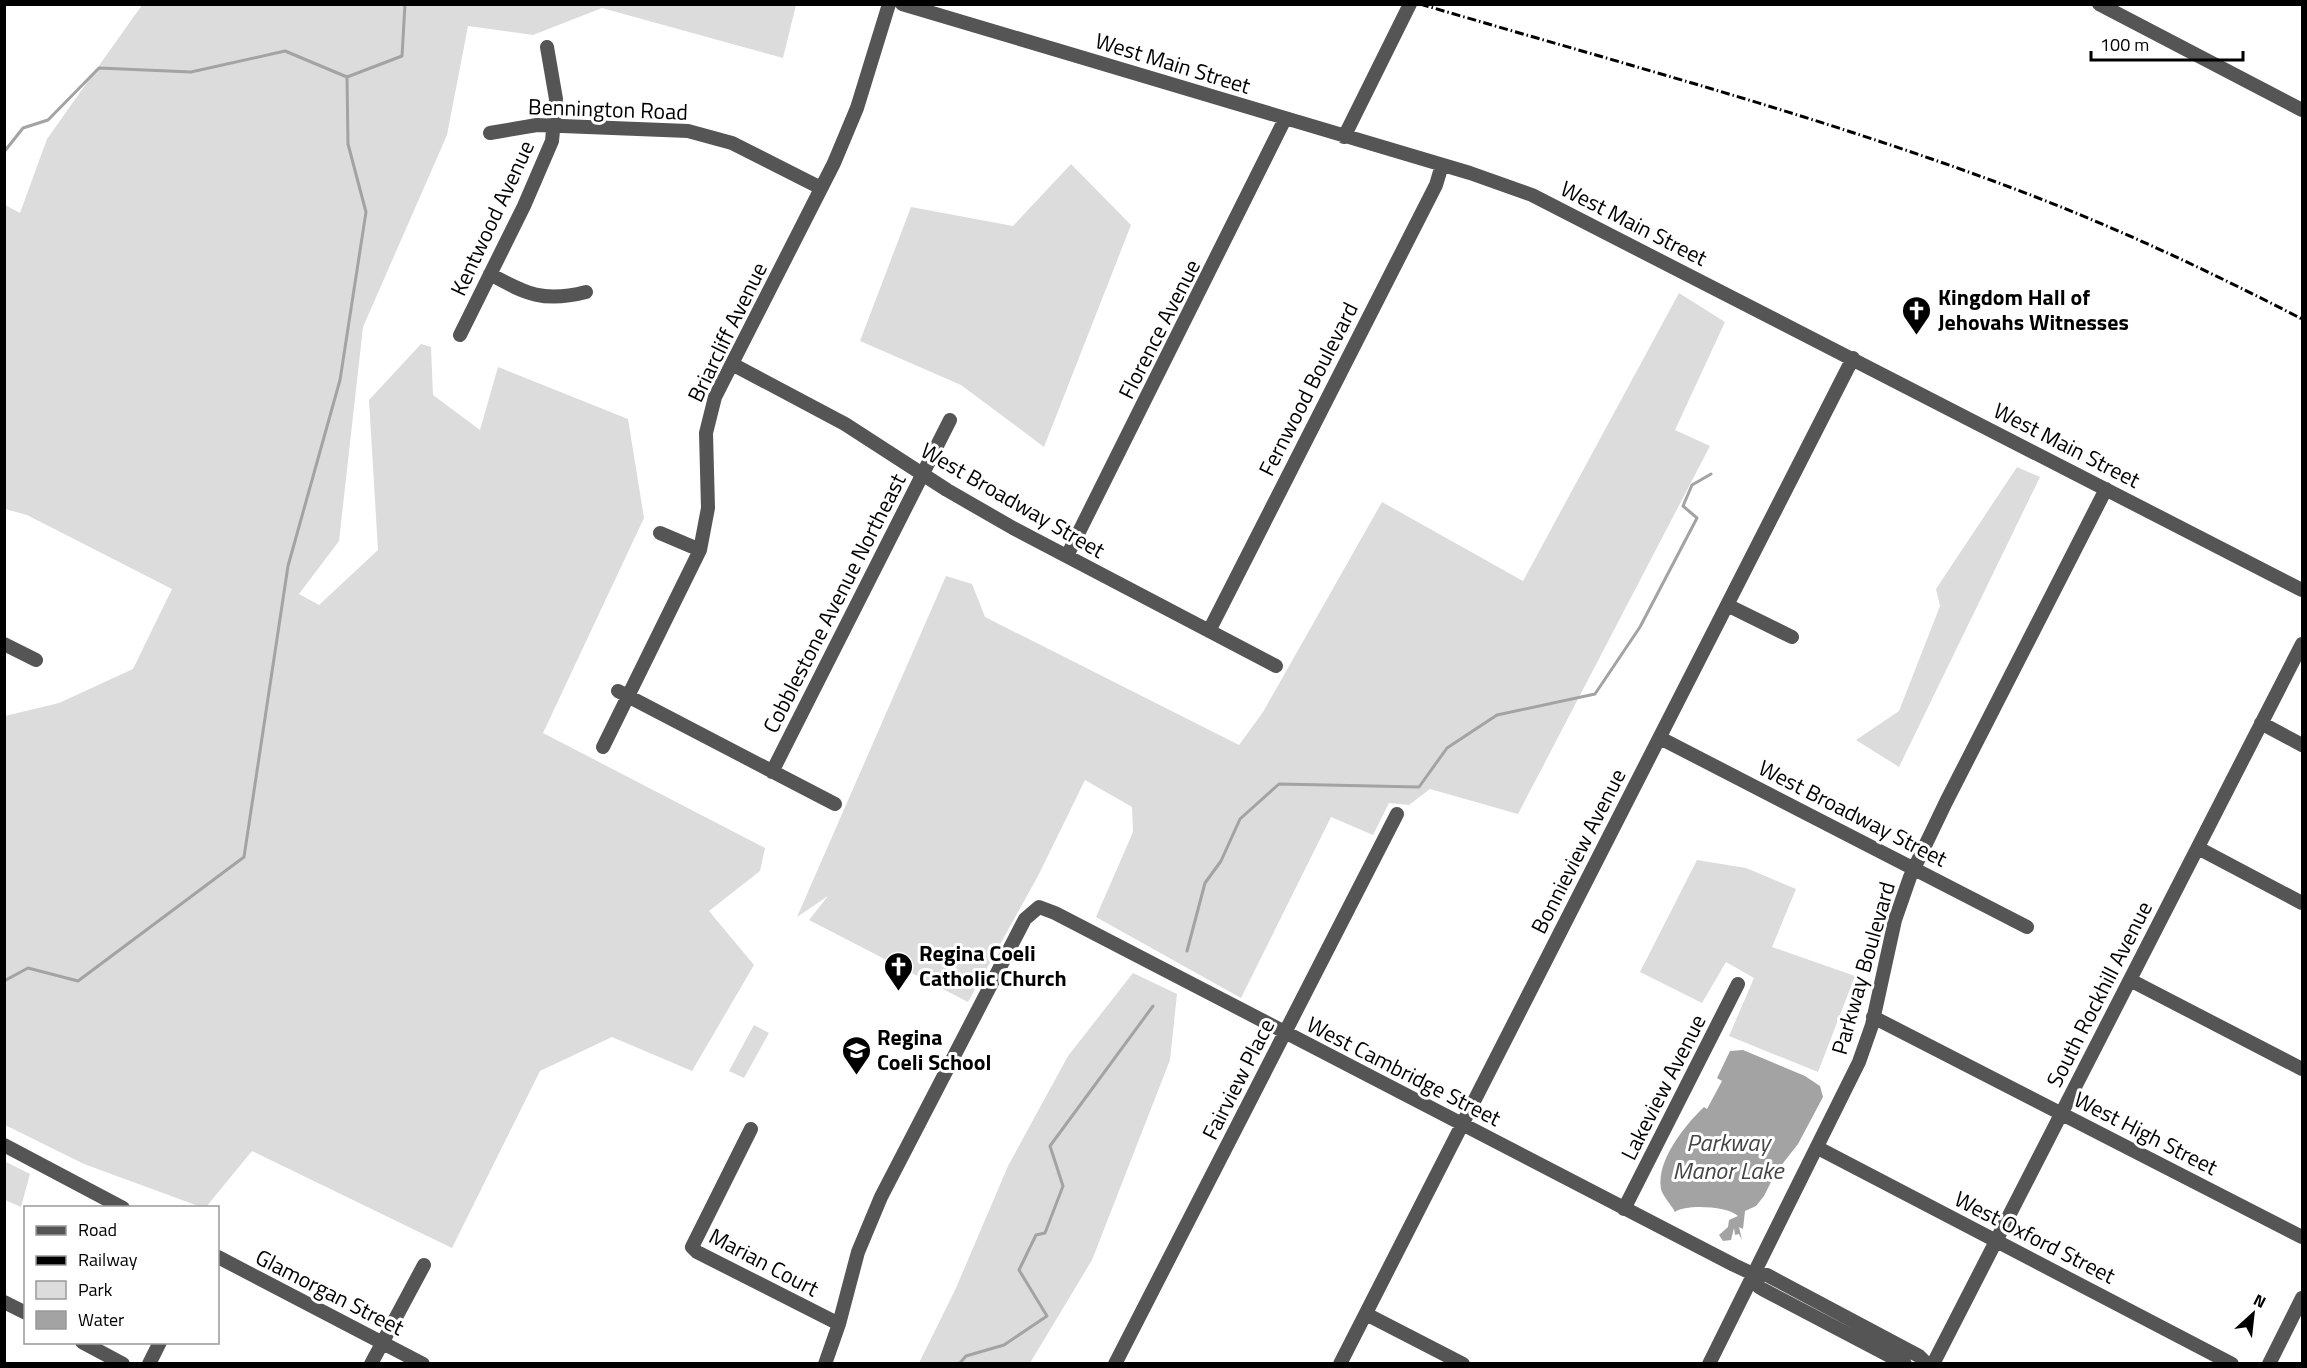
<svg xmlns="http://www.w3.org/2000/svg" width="2307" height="1368" viewBox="0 0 2307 1368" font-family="'Titillium Web',sans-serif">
	<rect width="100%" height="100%" fill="#fff"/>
	<path fill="#dcdcdc" d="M142 5H796L783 58 602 8 533 35 468 26 447 135 363 327 339 541 299 594 319 605 378 550 369 400 421 344 431 347 433 395 480 430 498 367 628 419 644 518 543 733 765 848 760 871 709 911 754 965 692 1071 612 1037 540 1071 452 1248 252 1151 206 1207H201L84 1164 5 1125V716L59 703 133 669 172 589 27 515 5 509V205L20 213 47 139Z
		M1071 164 1131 225 1044 447 961 385 860 341 911 207 1013 226Z
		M1679 293 1725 322 1675 430 1710 446 1518 814 1430 789 1409 805 1389 803 1373 835 1331 817 1241 998 1096 917 1133 832 1132 807 1085 780 1038 876 968 1002 809 920 828 896 797 917 946 576 972 584 985 617 1239 745 1263 712 1382 502 1523 581Z
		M2017 467 2040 477 1899 767 1856 740 1899 711 1940 606 1936 589Z
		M1697 860 1746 868 1796 889 1772 947 1855 976 1818 1072 1729 1036 1754 978 1726 962 1702 1003 1640 972Z
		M1133 973 1177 994 1170 1060 1092 1260 1030 1363H919L956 1288 1008 1166 1068 1056Z
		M754 1025 769 1033 744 1078 729 1071Z
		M4 1161 30 1174 21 1207 5 1200Z"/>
	<path fill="#a3a3a3" d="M1743 1050 1805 1076 1820 1086 1823 1097 1798 1144 1776 1172 1764 1196 1756 1206 1745 1211 1743 1229 1739 1227 1742 1240 1739 1234 1735 1235 1734 1228 1731 1240 1723 1241 1719 1235 1728 1227 1729 1220 1738 1216C1728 1206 1685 1204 1675 1212 1672 1206 1662 1195 1661 1189 1656 1161 1685 1125 1704 1107L1707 1109 1722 1081 1717 1078 1730 1051Z"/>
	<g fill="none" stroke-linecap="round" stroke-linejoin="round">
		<path stroke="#a3a3a3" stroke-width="3" d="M4 152 23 128 48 120 99 68 191 72 285 51 347 77 402 56 405 4
			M1187 951 1205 883 1221 861 1240 819 1279 784 1419 787 1447 748 1497 715 1595 694 1640 627 1697 518 1683 506 1692 485 1711 474
			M4 981 28 968 78 981 244 857 288 566 340 380 366 212 348 144 347 77
			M959 1364 966 1356 1004 1345 1047 1316 1019 1270 1036 1235 1045 1233 1063 1186 1050 1146 1153 1006"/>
		<path stroke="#555" stroke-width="14" d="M902 4 1470 173 1532 195 2302 590
			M2099 4 2302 110
			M490 133 537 125 688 131 732 143 821 188
			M1344 137 1410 4
			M490 274C526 294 544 303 586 292
			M460 335 524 206 552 141 556 99 547 47
			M732 364 845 424 947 490 1013 528 1276 666
			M660 533 700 550
			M1067 556 1285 119
			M1727 605 1792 637
			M1209 631 1436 185 1442 165
			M4 644 36 660
			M618 691 835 804
			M2261 723 2302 745
			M1660 738 2027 927
			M603 747 700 550 708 508 706 433 715 397 834 163 857 108 889 4
			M772 772 950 420
			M2198 848 2302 903
			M2130 980 2302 1069
			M1873 1017 2302 1237
			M751 1129 692 1247 697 1252 839 1324
			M4 1145 123 1208
			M1818 1148 2232 1364
			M1624 1209 1738 984
			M218 1257 423 1364
			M1753 1274 1759 1287 1764 1290 1905 1364
			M4 1302 26 1313
			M1366 1314 1463 1364
			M82 1342 123 1364
			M149 1364 160 1342
			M371 1364 424 1265
			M825 1364 839 1324 858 1252 881 1197 1025 919 1039 907 1055 913 1734 1265 1753 1274 1767 1275 1919 1356 1927 1364
			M1115 1364 1397 814
			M1340 1364 1853 358
			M1709 1364 1859 1062 1872 1025 1895 920 1910 877 1946 802 2106 489
			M1933 1364 2302 644
			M2269 1364 2302 1298"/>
		<path stroke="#000" stroke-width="3" stroke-dasharray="9 3 1.5 3" stroke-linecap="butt" d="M1420 4C1623 64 1829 118 2028 194 2122 230 2213 273 2302 319"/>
	</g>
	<defs>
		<symbol id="church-pin" viewBox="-11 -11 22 30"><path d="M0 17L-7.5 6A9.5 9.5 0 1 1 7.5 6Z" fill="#000" stroke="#fff"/><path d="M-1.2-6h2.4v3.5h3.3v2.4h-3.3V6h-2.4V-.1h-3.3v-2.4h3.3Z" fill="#fff"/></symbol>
		<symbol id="school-pin" viewBox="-11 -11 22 30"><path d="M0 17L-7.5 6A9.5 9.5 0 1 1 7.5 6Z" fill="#000" stroke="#fff"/><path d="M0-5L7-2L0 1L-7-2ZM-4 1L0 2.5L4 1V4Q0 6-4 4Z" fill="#fff"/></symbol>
	</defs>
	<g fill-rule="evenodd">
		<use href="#church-pin" x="1900" y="294" width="33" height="45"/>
		<use href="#church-pin" x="882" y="950" width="33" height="45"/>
		<use href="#school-pin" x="840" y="1034" width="33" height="45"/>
	</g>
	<g text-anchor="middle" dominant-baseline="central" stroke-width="6" stroke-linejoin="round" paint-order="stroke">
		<g font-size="22" fill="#000" stroke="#fff">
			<text transform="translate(1173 63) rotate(17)">West Main Street</text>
			<text transform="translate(608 109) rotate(2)">Bennington Road</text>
			<text transform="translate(492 218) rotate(-65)">Kentwood Avenue</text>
			<text transform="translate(1634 223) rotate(27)">West Main Street</text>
			<text transform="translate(1159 329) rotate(-63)">Florence Avenue</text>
			<text transform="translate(727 332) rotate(-64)">Briarcliff Avenue</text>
			<text transform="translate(1308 389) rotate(-63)">Fernwood Boulevard</text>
			<text transform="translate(2067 445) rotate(27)">West Main Street</text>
			<text transform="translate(1013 500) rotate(30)">West Broadway Street</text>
			<text transform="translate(834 603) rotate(-63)">Cobblestone Avenue Northeast</text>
			<text transform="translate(1853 813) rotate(27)">West Broadway Street</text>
			<text transform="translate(1578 851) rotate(-63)">Bonnieview Avenue</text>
			<text transform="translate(1863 968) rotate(-74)">Parkway Boulevard</text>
			<text transform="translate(2099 994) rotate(-63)">South Rockhill Avenue</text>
			<text transform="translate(1404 1071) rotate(27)">West Cambridge Street</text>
			<text transform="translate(1238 1079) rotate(-63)">Fairview Place</text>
			<text transform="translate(1663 1087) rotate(-63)">Lakeview Avenue</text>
			<text transform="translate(2146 1133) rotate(27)">West High Street</text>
			<text transform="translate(2035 1237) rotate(27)">West Oxford Street</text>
			<text transform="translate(764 1262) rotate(28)">Marian Court</text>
			<text transform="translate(330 1292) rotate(27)">Glamorgan Street</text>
		</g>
		<g font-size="22" font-weight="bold" fill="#000" stroke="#fff" text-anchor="start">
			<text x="1938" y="297">Kingdom Hall of<tspan x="1938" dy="25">Jehovahs Witnesses</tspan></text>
			<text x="919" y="953">Regina Coeli<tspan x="919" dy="25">Catholic Church</tspan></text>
			<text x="877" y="1037">Regina<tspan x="877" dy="25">Coeli School</tspan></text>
		</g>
		<g font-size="24" font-style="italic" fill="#444" stroke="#fff">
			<text x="1728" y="1142">Parkway<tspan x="1728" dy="28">Manor Lake</tspan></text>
		</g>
	</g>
	<rect width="2307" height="1368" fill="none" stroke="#000000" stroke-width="12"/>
	<rect x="24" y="1206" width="195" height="138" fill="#ffffff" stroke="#999999" stroke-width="1.5"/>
	<rect x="36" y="1226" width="30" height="9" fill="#555555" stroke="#999999" stroke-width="1.5"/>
	<text x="78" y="1236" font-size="18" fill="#000000">Road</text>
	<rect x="36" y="1256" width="30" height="9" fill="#000000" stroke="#999999" stroke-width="1.5"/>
	<text x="78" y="1266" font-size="18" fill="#000000">Railway</text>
	<rect x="36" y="1281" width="30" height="18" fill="#dcdcdc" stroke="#999999" stroke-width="1.5"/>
	<text x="78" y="1296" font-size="18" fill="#000000">Park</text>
	<rect x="36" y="1311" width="30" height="18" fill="#a3a3a3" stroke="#999999" stroke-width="1.5"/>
	<text x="78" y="1326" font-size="18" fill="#000000">Water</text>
	<g transform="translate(2253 1314) rotate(27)" stroke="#ffffff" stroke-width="4.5" paint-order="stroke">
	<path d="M0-4.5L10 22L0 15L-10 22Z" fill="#000000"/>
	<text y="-9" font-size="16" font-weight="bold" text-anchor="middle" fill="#000000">N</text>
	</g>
	<path d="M2091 51v9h152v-9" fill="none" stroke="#000000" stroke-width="3"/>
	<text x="2100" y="51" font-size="18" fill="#000000" stroke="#ffffff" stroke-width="4.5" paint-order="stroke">100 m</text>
</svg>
